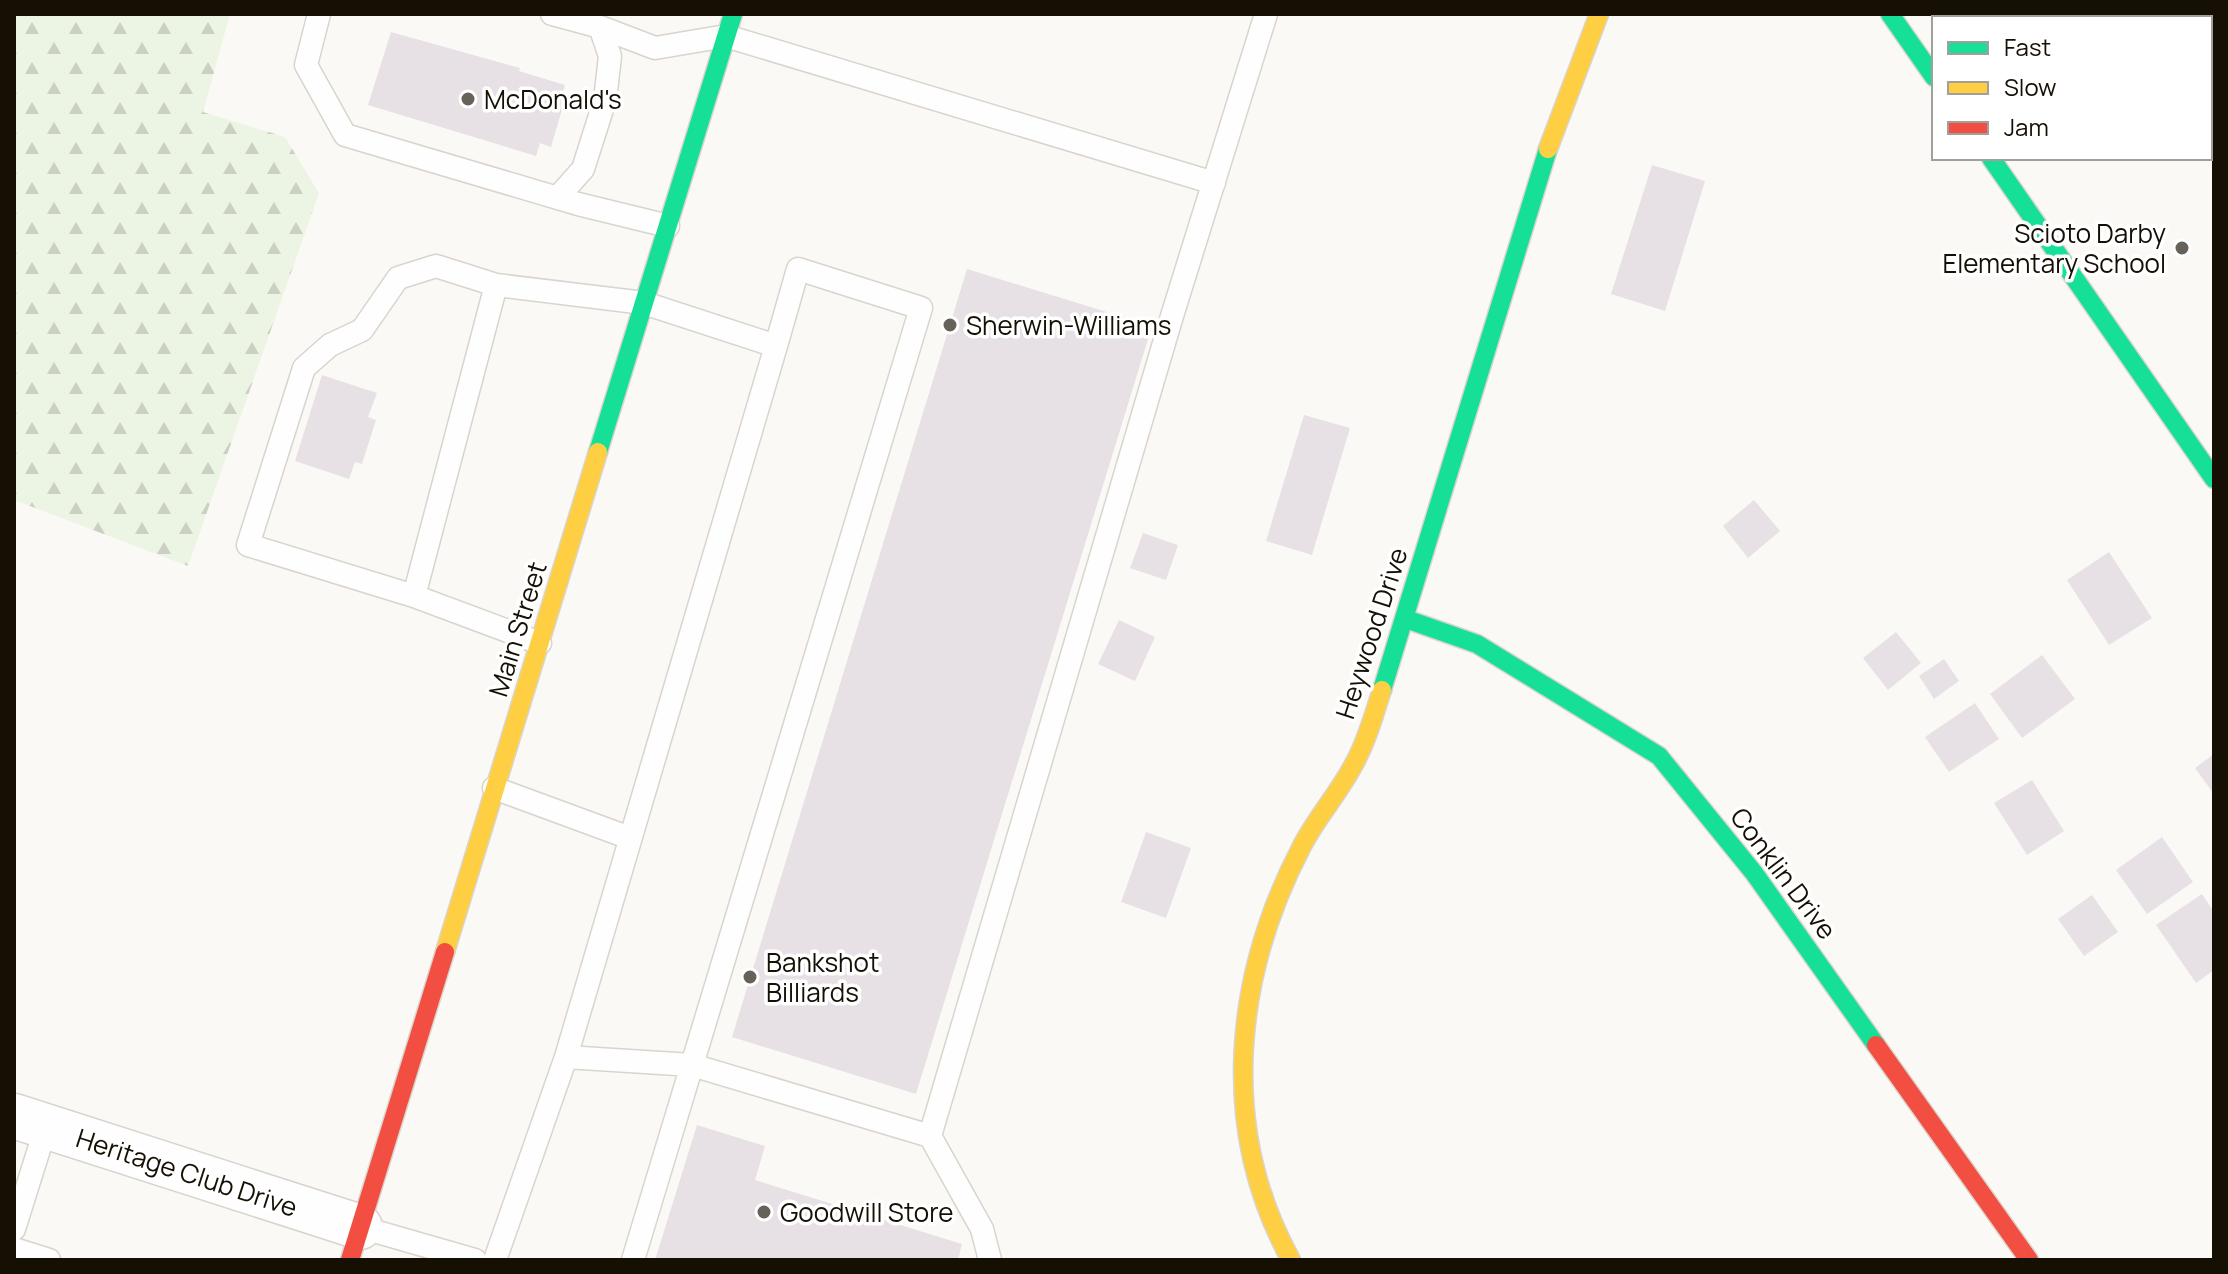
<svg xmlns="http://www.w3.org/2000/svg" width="2228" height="1274" viewBox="0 0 2228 1274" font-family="Manrope,sans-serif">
	<defs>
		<pattern id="forest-firs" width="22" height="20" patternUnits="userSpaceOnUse" patternTransform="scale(2)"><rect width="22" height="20" fill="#ecf4e4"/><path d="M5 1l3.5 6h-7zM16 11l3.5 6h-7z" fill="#cad0c2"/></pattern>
	</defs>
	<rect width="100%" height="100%" fill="#fbf9f6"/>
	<path fill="url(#forest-firs)" d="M14 14H230L203 112 285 137 319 193 188 566 14 500Z"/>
	<path fill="#ecf4e4" d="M2105 14H2214V142L2210 140V18H2103Z"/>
	<path fill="#e7e1e5" d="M391 32 520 68 519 71 565 85 563 92 567 93 551 147 540 143 536 156 368 105Z
		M1652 165 1705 181 1665 311 1611 294Z
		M967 269 1152 326 916 1094 732 1037Z
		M322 375 377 393 368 417 376 420 362 464 355 462 349 479 295 461Z
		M1304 415 1350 428 1312 555 1266 541Z
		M1754 500 1780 531 1748 558 1723 526Z
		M1143 533 1178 545 1166 580 1130 568Z
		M2109 552 2152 618 2109 645 2067 580Z
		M1119 620 1155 637 1135 681 1098 664Z
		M1896 632 1921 663 1888 690 1863 658Z
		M2042 655 2075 699 2022 738 1990 694Z
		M1944 659 1959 681 1934 699 1919 676Z
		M1975 703 1999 739 1949 772 1925 737Z
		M2214 754V794L2195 768Z
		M2032 780 2064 831 2027 855 1994 803Z
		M1146 832 1191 848 1166 918 1121 902Z
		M2162 837 2193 882 2147 914 2116 870Z
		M2202 894 2214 912V970L2196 983 2156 925Z
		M2092 895 2118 932 2084 956 2058 919Z
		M697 1125 765 1146 755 1180 962 1244 958 1260H655Z"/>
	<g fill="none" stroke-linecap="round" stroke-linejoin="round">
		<defs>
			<path id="lane" d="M319 14 306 65 345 135 578 204 668 226
				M552 14 600 27 655 48 726 36 1214 183
				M558 197 583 169 605 100 610 56 600 27
				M414 596 248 545 304 368 330 345 362 330 398 278 436 266 496 285
				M494 788 630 838
				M566 1057 692 1065 930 1136
				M360 1227 475 1260
				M14 1229 46 1127
				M14 1249 49 1260
				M495 1260 566 1057 776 346 644 303 496 285 414 596 540 643
				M633 1260 921 308 798 269 776 346
				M990 1260 982 1229 930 1136 1172 316 1266 14"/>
			<path id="street" d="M14 1116 360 1227"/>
			<path id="fast" d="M1890 14 1934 77
				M1991 158 2214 479
				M598 452 733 14
				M1406 619 1477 644 1659 756 1754 873 1876 1045
				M1382 690 1548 149"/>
			<path id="slow" d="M1548 149 1599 14
				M445 952 598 452
				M1291 1260C1218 1128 1234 976 1302 846 1317 817 1339 793 1354 764 1367 741 1374 714 1382 690"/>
			<path id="jam" d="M1876 1045 2029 1260
				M350 1260 445 952"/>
		</defs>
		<use href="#lane" stroke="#d9d4cc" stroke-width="25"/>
		<use href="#street" stroke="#d9d4cc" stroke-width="47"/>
		<use href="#fast" stroke="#d9d4cc" stroke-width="21"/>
		<use href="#slow" stroke="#d9d4cc" stroke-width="21"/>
		<use href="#jam" stroke="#d9d4cc" stroke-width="21"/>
		<use href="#lane" stroke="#fefefe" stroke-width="22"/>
		<use href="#street" stroke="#fefefe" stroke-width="44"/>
		<use href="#fast" stroke="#16e098" stroke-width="18"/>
		<use href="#slow" stroke="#ffcf43" stroke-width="18"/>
		<use href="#jam" stroke="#f24e42" stroke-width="18"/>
	</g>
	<g fill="#666159" stroke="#fff" stroke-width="3">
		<circle cx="468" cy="99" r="8"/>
		<circle cx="2182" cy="248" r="8"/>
		<circle cx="950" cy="325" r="8"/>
		<circle cx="750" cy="977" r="8"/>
		<circle cx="764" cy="1212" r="8"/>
	</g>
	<g text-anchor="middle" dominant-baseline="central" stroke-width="7" stroke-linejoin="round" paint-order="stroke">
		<g font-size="26" fill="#150f04" stroke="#fff" text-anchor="start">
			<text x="484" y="99">McDonald's</text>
			<text x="2166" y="233" text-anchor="end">Scioto Darby<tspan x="2166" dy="30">Elementary School</tspan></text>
			<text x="966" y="325">Sherwin-Williams</text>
			<text x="766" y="962">Bankshot<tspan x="766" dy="30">Billiards</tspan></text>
			<text x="780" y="1212">Goodwill Store</text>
		</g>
		<g font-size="26" fill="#150f04" stroke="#fff">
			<text transform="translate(517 629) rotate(-73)">Main Street</text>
			<text transform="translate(1371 633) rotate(-72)">Heywood Drive</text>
			<text transform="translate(1784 873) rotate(53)">Conklin Drive</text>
			<text transform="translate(187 1172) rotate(18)">Heritage Club Drive</text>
		</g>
	</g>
	<rect width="2228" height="1274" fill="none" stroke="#150f04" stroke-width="32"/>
	<rect x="1932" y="16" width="280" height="144" fill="#ffffff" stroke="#a19f9b" stroke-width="2"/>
	<rect x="1948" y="42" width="40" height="12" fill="#16e098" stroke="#a19f9b" stroke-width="2"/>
	<text x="2004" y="56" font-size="24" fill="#150f04">Fast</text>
	<rect x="1948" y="82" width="40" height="12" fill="#ffcf43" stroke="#a19f9b" stroke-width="2"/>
	<text x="2004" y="96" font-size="24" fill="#150f04">Slow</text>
	<rect x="1948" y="122" width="40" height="12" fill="#f24e42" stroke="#a19f9b" stroke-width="2"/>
	<text x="2004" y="136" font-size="24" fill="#150f04">Jam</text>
</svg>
